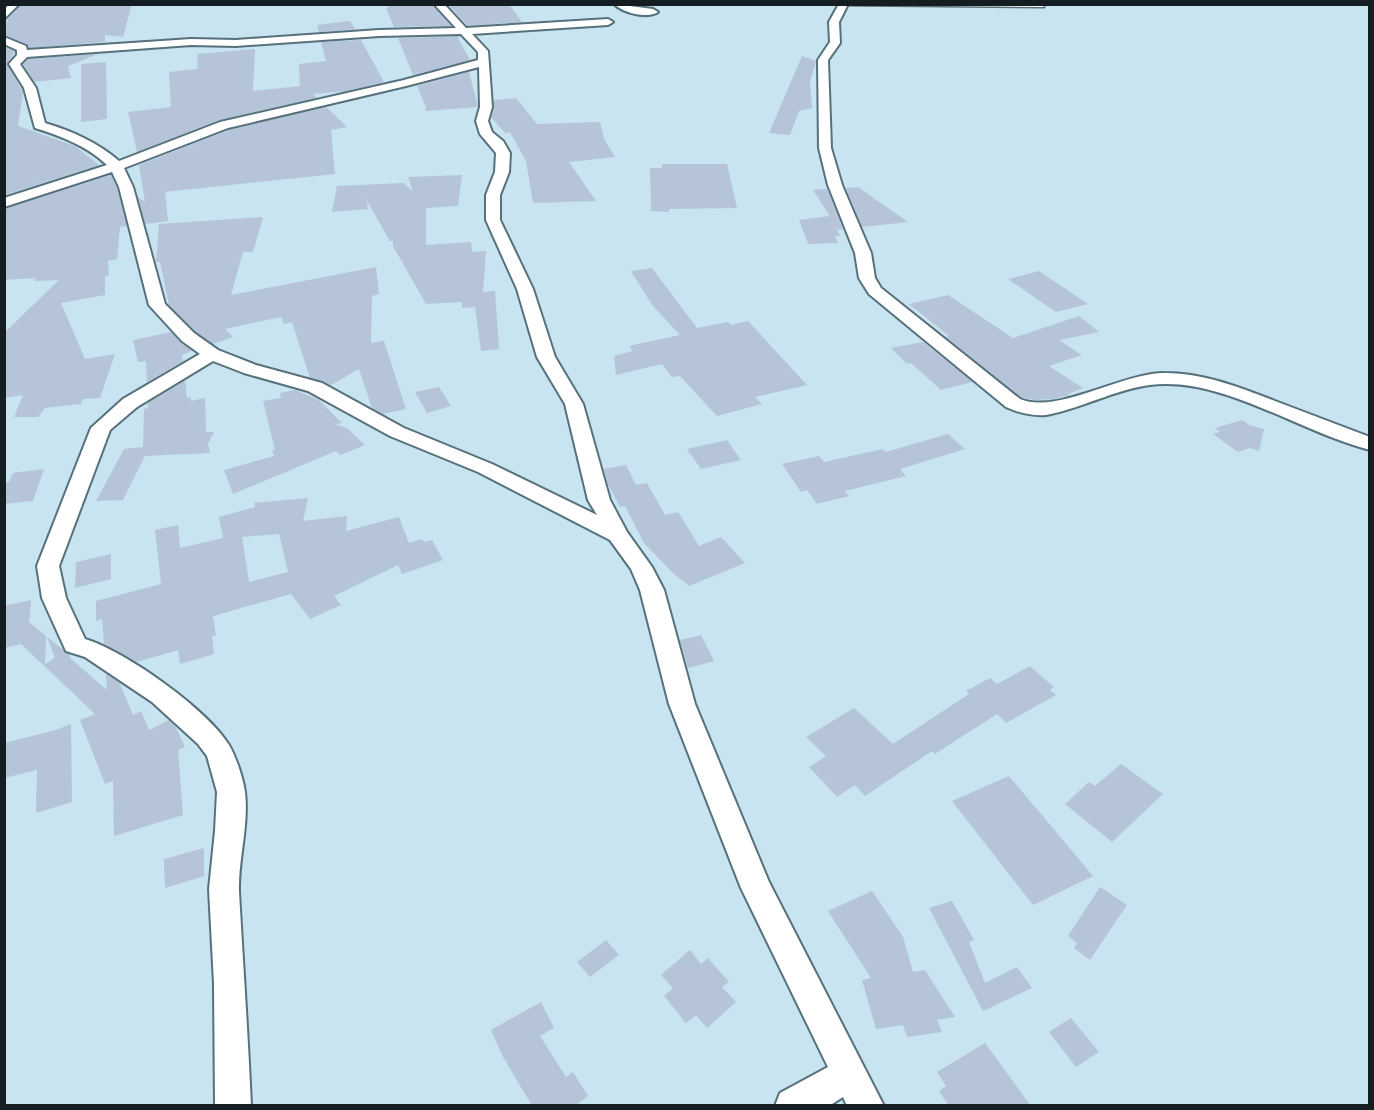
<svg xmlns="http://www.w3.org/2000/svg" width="1374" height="1110" viewBox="0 0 1374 1110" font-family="'Asap Condensed',sans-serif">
	<rect width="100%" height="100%" fill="#c7e4f0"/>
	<path fill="#b5c4d9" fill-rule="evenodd" d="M21 4 60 5 132 4 123 37 105 35V42L29 48 27 44 4 35 8 19Z
		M387 4H432L451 26 394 27 386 8H388Z
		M448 4H509L522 22 467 26Z
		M350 21 355 29 319 32 317 25Z
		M457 36 470 60 413 75 398 38Z
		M361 40 384 82 348 91 313 94 317 98 219 120 137 152 128 112 171 107 169 72 197 69 198 54 255 49 253 91 300 86 299 64 326 61 321 42Z
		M4 47 15 51 7 64 23 92 18 126 75 146 99 165 4 195Z
		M98 54 68 66 71 78 34 82 23 64 28 59Z
		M802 56 816 61 810 82 812 108 799 111 790 135 769 133Z
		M106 62 107 119 81 122V64Z
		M469 72 478 107 425 111 426 107 417 86Z
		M516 98 537 124 600 122 604 139 615 157 569 162 596 201 533 203 526 161 510 132 505 133 491 117 494 100Z
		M326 107 347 127 331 130 335 174 165 192 168 221 145 224 138 197 145 202 139 165 229 130Z
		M662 164H727L737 208 669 209V212L651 211 650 168H662Z
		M111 175 117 188 127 226 120 227 117 259 108 261 109 275 105 276V295L61 303 85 359 115 354 100 398 83 399 81 404 45 408 38 417H14L23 395 4 398V333L59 280 34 281 36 278 4 280V209Z
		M462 175 458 206 426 208V245L471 242 472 252 486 251 483 292 495 291 499 349 481 351 475 307 462 308V302L426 304 393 246V241H390L366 199 368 209 332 212 337 186 404 183 413 192 408 177Z
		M858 187 908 222 862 227 846 188Z
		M827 189 843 229 838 230 835 225 840 236H835L838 243 808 244 799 220 830 216 813 190Z
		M263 217 253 252H243L231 295 376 267 379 294 372 296 371 343 384 341 406 409 383 414 372 408 359 369 331 385 310 378 292 322 284 324 281 317 225 329 233 337 213 344 195 331 169 305 160 262H156L159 224Z
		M652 268 697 328 728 322 731 325 748 321 807 385 755 397 762 404 717 416 680 376 672 377 662 364 616 375 614 356 633 351 629 346 680 335 652 305 631 271Z
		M1039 271 1088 304 1056 312 1008 279Z
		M948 295 1013 338 1079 316 1099 332 1059 340 1082 355 1049 366 1083 388 1068 394 1070 395 1052 399 1035 400 1021 397 946 337 949 336 909 304Z
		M171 332 192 351 182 355 183 361 147 382 146 361 138 362 133 340Z
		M923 342 973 382 941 390 911 363 907 364 891 348Z
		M185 380 187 398 191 397V401L205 398 206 432H214L208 444 210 453 145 456 123 500 96 501 124 449 143 447 144 409 148 408V403Z
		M439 387 451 406 427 413 415 392Z
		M295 390 319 400 342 423 336 424 348 429 365 445 340 455 336 451 233 494 224 470 274 456 272 450H275L263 401 281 398 280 393Z
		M1242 420 1249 425 1264 429 1259 451 1250 448 1238 452 1213 434 1220 432 1215 428Z
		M948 434 965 449 900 469 906 476 845 491 849 496 817 504 807 490 801 492 782 464 819 456 824 462 883 449 886 452Z
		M727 440 741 460 701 469 687 449Z
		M626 465 636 485 647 483 665 515 678 512 699 546 721 537 745 563 689 586 673 573 644 543 625 506 620 507 608 484 604 469Z
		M44 469 33 501 4 504V483L9 482 13 473Z
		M308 498 303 521 347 516 346 531 399 517 409 543 422 539 424 542 432 540 443 560 402 574 398 565 334 596 341 605 310 619 291 594 213 616 216 635 212 636 214 654 180 664 178 650 137 662 104 644 102 619 96 621V601L161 584 155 530 178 525 180 548 223 538 219 517 255 507 254 503ZM279 534 288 572 249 582 242 537Z
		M111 554V579L75 588 76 562Z
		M31 600 29 622 46 636 45 664 55 658 47 637 70 655V658L107 690 106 674 119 682 133 715 141 711 149 730 169 720 175 726 185 747 178 750 183 815 114 836 113 781 105 784 80 720 95 714 21 644 4 648V606Z
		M701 635 714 661 688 668 680 640Z
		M1030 666 1054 687 1050 690 1056 695 1006 723 997 714 935 754 932 751 865 796 855 785 837 797 809 767 826 756 806 737 854 708 893 744 969 694 966 691 990 678 997 684Z
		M71 724 72 802 36 813 37 770 4 778V743L56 730Z
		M1121 764 1163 794 1112 842 1065 804 1089 782 1095 786Z
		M1009 776 1093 876 1033 905 952 801Z
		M204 848V876L165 888 164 859Z
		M1100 887 1127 905 1090 960 1074 948 1077 943 1068 936Z
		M872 891 903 937 913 972 925 970 955 1017 937 1020 942 1032 907 1037 903 1025 876 1029 862 980 871 978 828 911Z
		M952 901 974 940 969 942 985 983 1017 967 1032 988 983 1011 929 908Z
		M606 940 619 955 590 977 577 962Z
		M690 950 701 964 708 958 729 982 722 987 736 1002 707 1028 696 1015 686 1023 664 996 673 988 661 975Z
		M541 1002 554 1028 540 1036 566 1077 573 1072 588 1096 575 1106H532L502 1055 491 1030Z
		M1071 1018 1099 1052 1076 1067 1049 1032Z
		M985 1043 1031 1106H949L939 1091 946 1086 937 1072Z"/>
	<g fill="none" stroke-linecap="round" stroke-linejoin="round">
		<defs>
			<path id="service" d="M1042 4 1044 7 840 5 841 4Z"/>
			<path id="minor" d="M9 4H19L4 19V10Z
				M434 4H444L466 28 608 19 613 22 608 25 472 34 488 51 492 107 488 121 492 132 503 141 510 153 509 172 500 195V220L533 289 555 357 583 404 610 500 627 532 652 567 664 590 695 704 769 882 884 1106H847L843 1097 829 1106H775L780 1093 828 1067 741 888 669 704 640 590 631 569 610 540 478 472 390 436 308 391 244 373 213 361 137 407 110 430 59 566 66 598 85 639C125 651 207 709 229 745 236 757 243 778 245 792 249 826 238 859 239 892 243 963 248 1034 251 1106H215L214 984 209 889 215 831 217 792 207 756 198 744 152 702 85 657 66 651 42 598 37 566 91 428 123 399 200 354 182 341 149 305 119 187 112 172 4 207V198L107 165C87 146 61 136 35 128L24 88 9 64 17 55V50L4 44V37L26 46 27 50 191 39 236 40 379 30 456 28ZM461 34 478 52V60L404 80 220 122 119 161C97 142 72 131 45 123L36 88 20 64 27 57 191 45 236 46 379 36ZM479 67 480 107 476 121 480 134 496 153 495 172 486 195V220L517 289 537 357 565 404 588 500 597 515 492 464 404 428 322 383 256 365 218 350 194 333 165 304 133 187 124 168 228 128 406 86Z
				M614 4 653 9 658 12C647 19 623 13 614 4Z
				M839 4H848L839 22 840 43 828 60 831 148 842 185 871 253 875 278 881 288 1020 399C1057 415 1123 372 1166 373 1204 373 1241 388 1275 401 1307 413 1338 425 1370 437V450C1306 434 1231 383 1165 384 1124 384 1085 408 1046 415 1032 416 1019 413 1006 407L869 294 859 278 855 253 828 185 819 148 818 60 830 42 829 22Z"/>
		</defs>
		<use href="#service" stroke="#57717c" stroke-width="3"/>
		<use href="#minor" stroke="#57717c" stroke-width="4"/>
		<use href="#service" fill="#fff" fill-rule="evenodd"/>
		<use href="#minor" fill="#fff" fill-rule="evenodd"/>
	</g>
	<rect width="1374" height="1110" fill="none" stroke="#131d22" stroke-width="12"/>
</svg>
